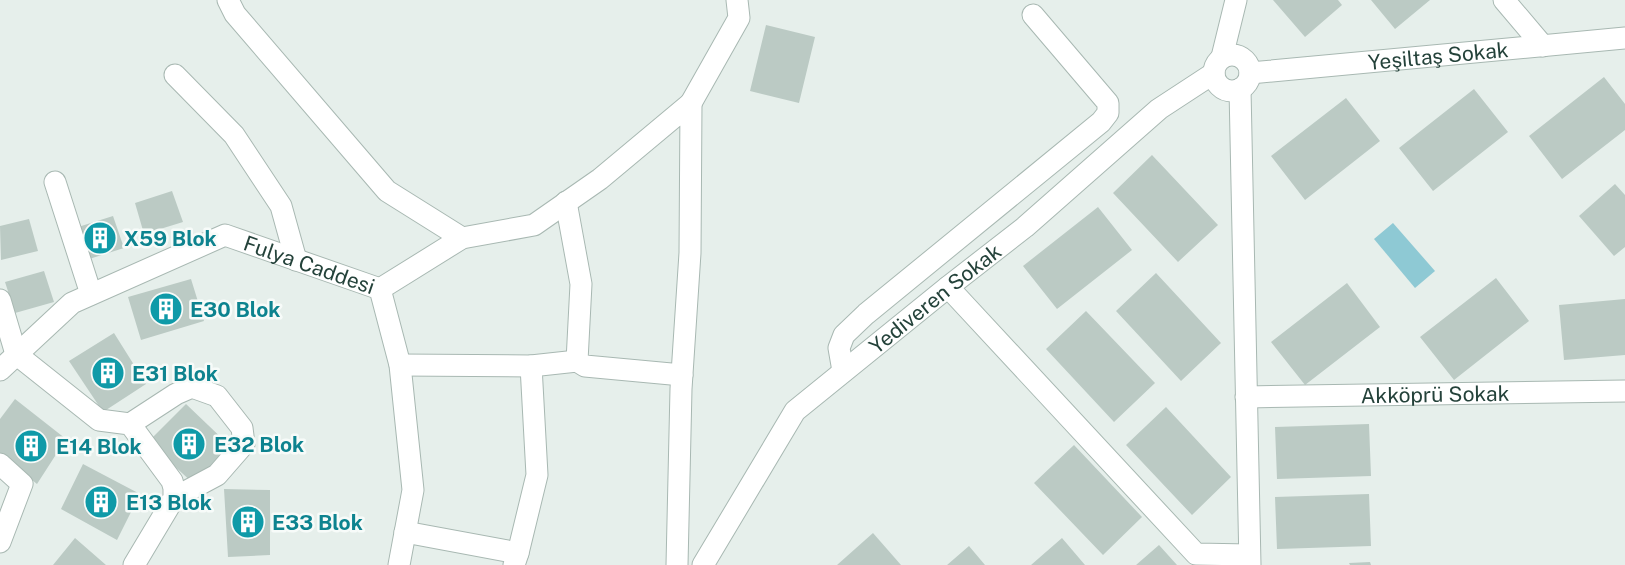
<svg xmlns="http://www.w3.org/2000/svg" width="1625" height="565" viewBox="0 0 1625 565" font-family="'Public Sans',sans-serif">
	<rect width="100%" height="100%" fill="#e6efeb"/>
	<path fill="#8ec9d4" d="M1393 223 1435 271 1415 288 1374 239Z"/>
	<path fill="#bbcac4" d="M1273 0H1338L1342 5 1305 37Z
		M1371 0H1430L1395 29Z
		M766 25 815 37 799 103 750 91Z
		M1604 77 1625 104V130L1562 179 1529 136Z
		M1474 89 1508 132 1433 191 1399 148Z
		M1346 98 1380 141 1305 200 1271 156Z
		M1152 155 1218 225 1178 262 1113 193Z
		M1615 184 1625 195V247L1614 256 1579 216Z
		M172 191 183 222 144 234 135 203Z
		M1098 207 1132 250 1057 309 1023 266Z
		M113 216 124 248 86 260 75 228Z
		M29 219 38 251 1 260 0 226Z
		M44 271 54 302 15 313 5 282Z
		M1156 273 1221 343 1181 381 1116 311Z
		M1496 278 1529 321 1454 380 1420 337Z
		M191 279 204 321 141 340 128 297Z
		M1347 283 1380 327 1305 385 1271 342Z
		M1625 299V355L1564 360 1559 305Z
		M1086 311 1155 383 1114 422 1046 349Z
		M114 333 146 384 103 412 69 361Z
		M15 399 66 439 37 484 0 454V419Z
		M186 404 230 446 194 484 148 442Z
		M1166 407 1231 477 1192 515 1126 445Z
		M1369 424 1371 476 1277 479 1275 427Z
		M1074 445 1142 517 1103 555 1034 483Z
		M83 464 140 494 117 540 61 509Z
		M224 489 270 490V555L228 557Z
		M1369 494 1371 546 1277 549 1275 497Z
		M873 533 901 565H837Z
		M75 538 106 565H53Z
		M1062 538 1085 565H1031Z
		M1159 545 1177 565H1136Z
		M969 546 985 565H947Z
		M1370 562 1371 565H1350L1349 563Z"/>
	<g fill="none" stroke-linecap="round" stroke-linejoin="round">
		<defs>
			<g id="street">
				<path d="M228 0 235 14 387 191 462 238"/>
				<path d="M1504 0 1543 46"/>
				<circle cx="1232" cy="73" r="18"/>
				<path d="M1222 57 1236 0"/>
				<path id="s1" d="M1250 73 1625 38"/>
				<path d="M175 75 234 135 281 206 296 260"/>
				<path d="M1240 89 1250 565"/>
				<path d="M691 103 739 18 737 0"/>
				<path d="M55 182 91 294"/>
				<path d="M566 202 581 284 577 361 585 366 682 375"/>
				<path d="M948 287 1196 554 1249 555"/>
				<path d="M380 289 462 238 534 225 600 179 691 103 690 253 681 389 677 565"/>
				<path d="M0 300 16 354 99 420 130 424 172 481 174 488V498L134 565"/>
				<path d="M400 365 531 366"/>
				<path id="s2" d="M0 370 72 303 225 235 380 289 400 365 413 490 399 565"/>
				<path d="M843 371 839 348 844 335 866 314 1101 122 1108 113V103L1033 15"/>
				<path id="s3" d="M1246 397 1625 391"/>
				<path d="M130 424 176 394 192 387 217 396 242 428 244 444 217 475 174 498"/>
				<path d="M0 464 22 484 0 542"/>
				<path d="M405 532 518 553"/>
				<path d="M514 565 518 553 537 475 531 366 577 361"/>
				<path id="s4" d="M703 565 795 411 948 287 1025 227 1159 109 1214 73"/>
			</g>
		</defs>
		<use href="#street" stroke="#a8b8b2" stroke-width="23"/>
		<use href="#street" stroke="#fff" stroke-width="21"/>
	</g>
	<defs>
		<symbol id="building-disc" viewBox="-11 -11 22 22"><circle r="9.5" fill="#0f9aa8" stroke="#f7fbf9"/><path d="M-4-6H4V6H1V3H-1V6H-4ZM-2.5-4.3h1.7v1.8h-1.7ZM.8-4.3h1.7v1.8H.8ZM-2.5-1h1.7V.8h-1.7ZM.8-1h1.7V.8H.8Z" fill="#fff"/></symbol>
	</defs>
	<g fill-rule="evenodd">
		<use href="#building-disc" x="81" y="219" width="38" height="38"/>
		<use href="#building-disc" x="147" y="290" width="38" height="38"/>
		<use href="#building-disc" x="89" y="354" width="38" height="38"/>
		<use href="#building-disc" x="170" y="425" width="38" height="38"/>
		<use href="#building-disc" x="12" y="427" width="38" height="38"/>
		<use href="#building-disc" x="82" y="483" width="38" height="38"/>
		<use href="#building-disc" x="229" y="503" width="38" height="38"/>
	</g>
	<g text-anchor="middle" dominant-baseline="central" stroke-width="5" stroke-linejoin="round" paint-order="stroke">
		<g font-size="21" fill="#24423a" stroke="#f7fbf9">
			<text stroke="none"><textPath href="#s1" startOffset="189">Yeşiltaş Sokak</textPath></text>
			<text stroke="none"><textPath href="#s2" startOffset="355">Fulya Caddesi</textPath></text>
			<text stroke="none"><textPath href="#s4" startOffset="359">Yediveren Sokak</textPath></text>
			<text stroke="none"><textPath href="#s3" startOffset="189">Akköprü Sokak</textPath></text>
		</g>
		<g font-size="21" font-weight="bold" fill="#0d838f" stroke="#f7fbf9" text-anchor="start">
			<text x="124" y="238">X59 Blok</text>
			<text x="190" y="309">E30 Blok</text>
			<text x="132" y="373">E31 Blok</text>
			<text x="214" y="444">E32 Blok</text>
			<text x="56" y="446">E14 Blok</text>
			<text x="126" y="502">E13 Blok</text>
			<text x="272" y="522">E33 Blok</text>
		</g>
	</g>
</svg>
